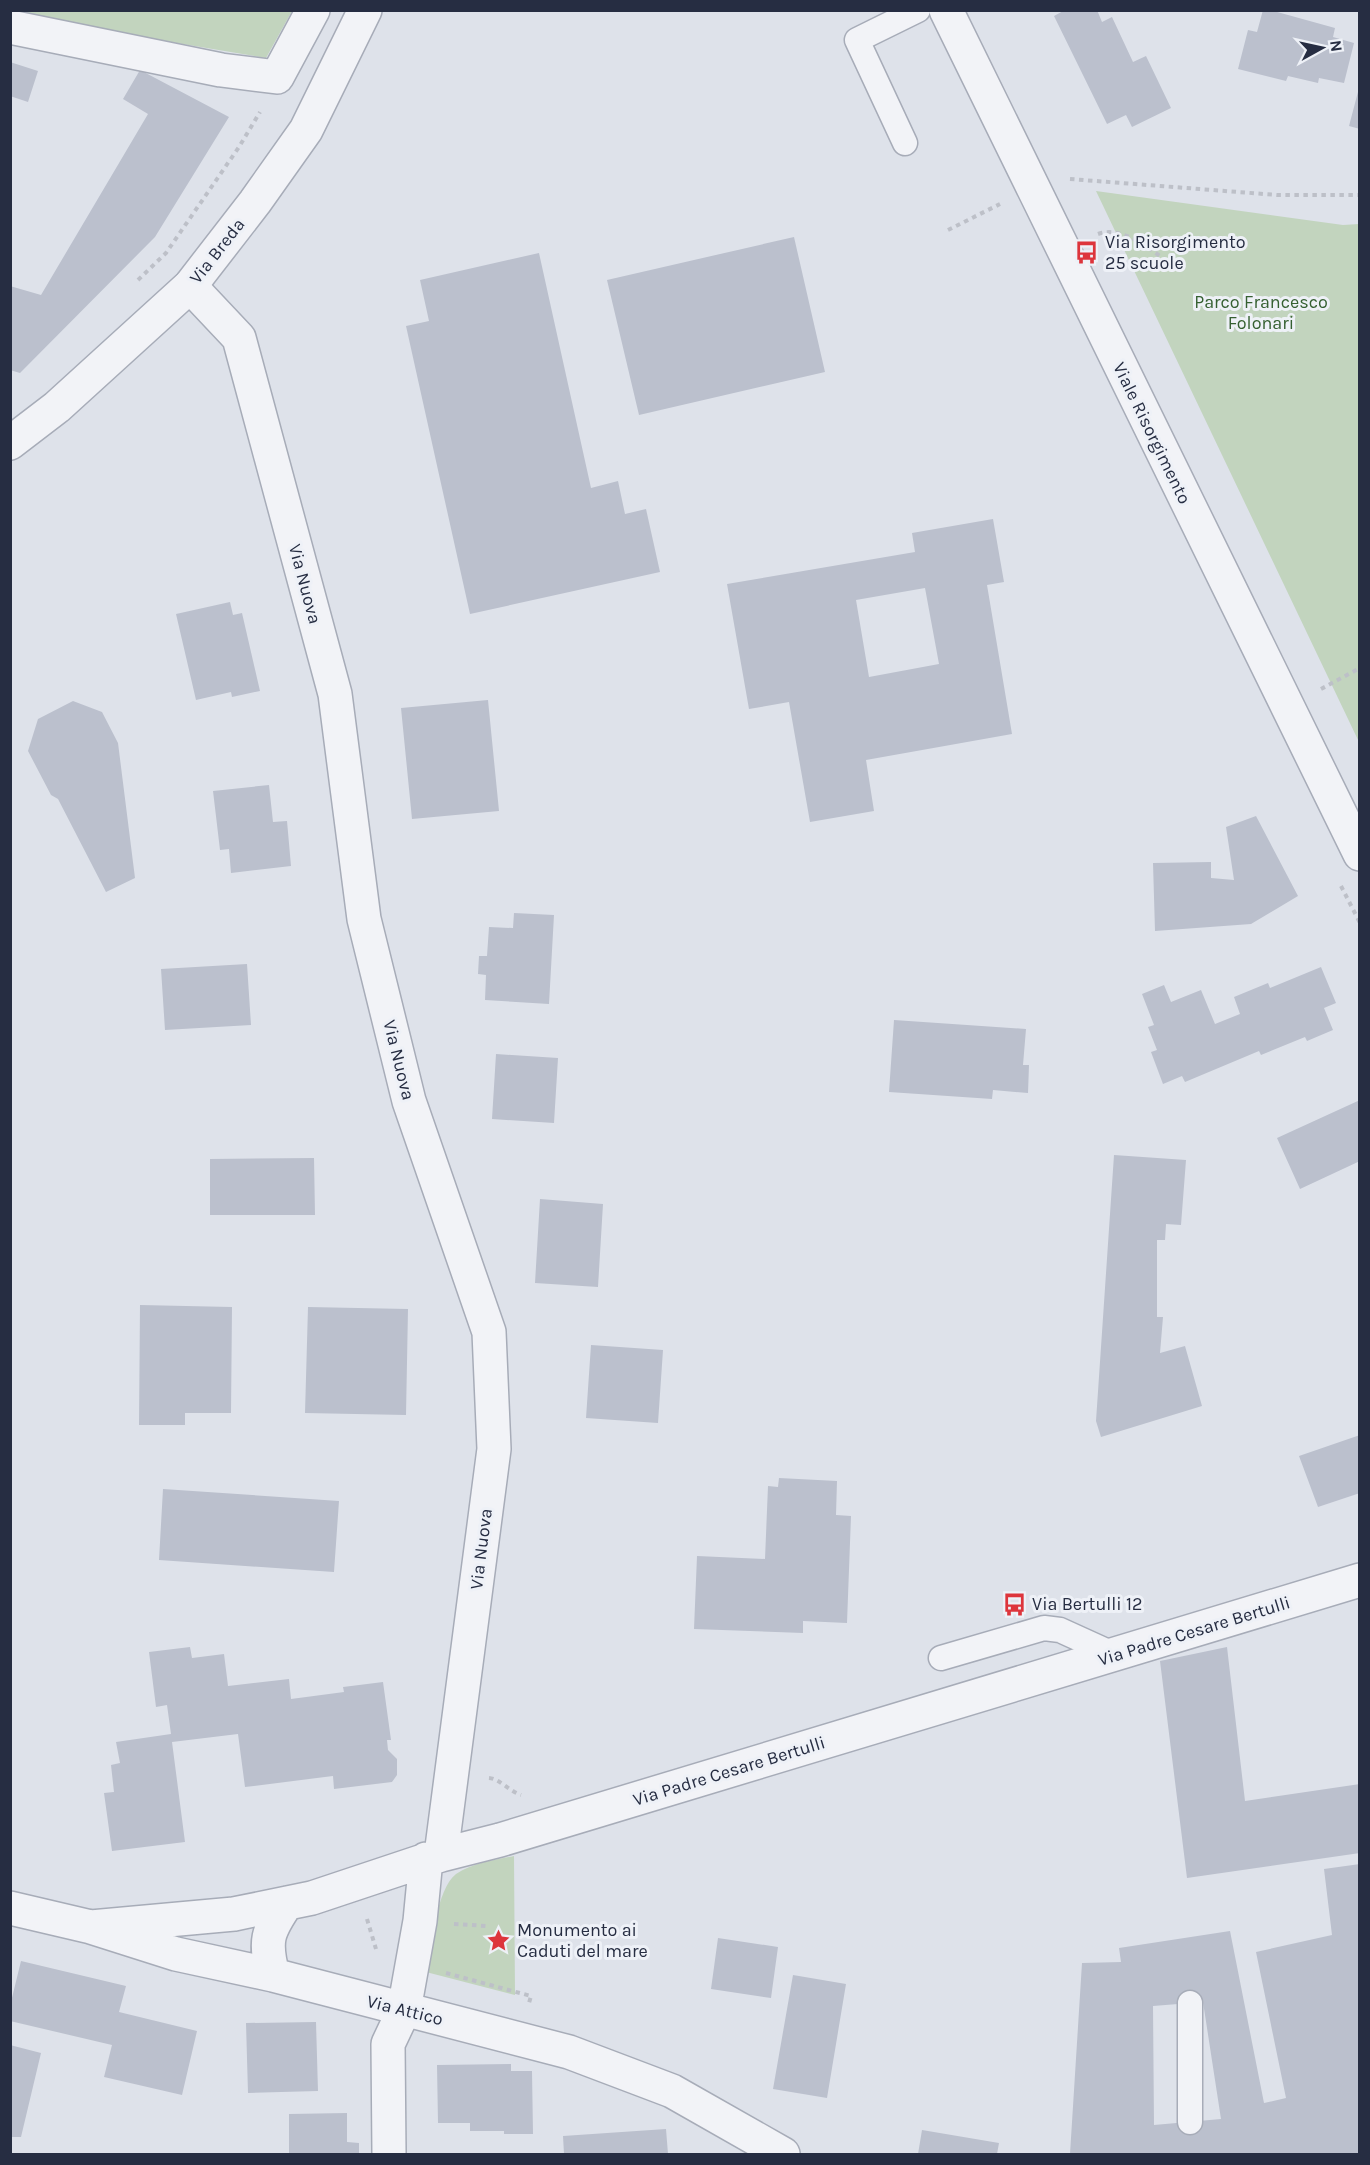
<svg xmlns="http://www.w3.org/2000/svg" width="1370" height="2165" viewBox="0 0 1370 2165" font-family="Karla,sans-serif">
	<rect width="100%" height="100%" fill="#dee2ea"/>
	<path fill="#c2d4be" d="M11 11H10H292L266 58 123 34Z
		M1096 191 1343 225 1359 224V742Z
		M514 1856 515 1995 426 1972C430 1949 437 1888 456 1874 472 1863 496 1860 514 1856Z"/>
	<path fill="#bbc0cd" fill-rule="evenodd" d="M1065 10H1097L1102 22 1112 17 1133 62 1146 56 1171 108 1132 127 1126 115 1107 124 1054 16Z
		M1263 10H1270L1335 28 1333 37 1354 43 1344 83 1319 78 1318 83 1288 76 1286 81 1238 69 1248 30 1257 32Z
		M10 62 38 71 28 102 10 96Z
		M140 70 229 117 155 237 20 373 10 370V286L41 295 148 114 123 99Z
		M1359 88H1360V129L1349 126Z
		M794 237 825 372 639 415 607 280Z
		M539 253 591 488 618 481 625 514 646 509 660 572 470 614 406 326 429 321 420 280Z
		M993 519 1004 582 987 585 1012 734 866 760 874 811 810 822 789 702 749 709 727 584 915 552 912 533ZM925 588 939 664 869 677 856 600Z
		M230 602 233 615 242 613 260 691 232 697 231 692 196 700 176 614Z
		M488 700 499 811 412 819 401 708Z
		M73 701 102 712 118 743 135 878 106 892 58 799 51 795 28 751 38 719Z
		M269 785 273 822 287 821 291 866 231 873 229 849 220 850 213 791Z
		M1256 816 1298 896 1251 924 1155 931 1153 863 1211 862V878L1234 880 1226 827Z
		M514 913 554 915 549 1004 485 1000 486 975 478 974 479 956H487L489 927 513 928Z
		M247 964 251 1025 165 1030 161 969Z
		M1321 967 1336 1003 1324 1008 1333 1030 1307 1041 1305 1037 1261 1055 1259 1051 1185 1082 1182 1076 1163 1084 1151 1052 1157 1050 1148 1027 1154 1025 1142 994 1164 985 1171 1002 1201 990 1215 1024 1240 1014 1234 997 1268 983 1270 988Z
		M894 1020 1026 1029 1023 1065H1029L1028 1093 993 1090 992 1099 889 1092Z
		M496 1054 558 1058 554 1123 492 1119Z
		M1360 1100V1161L1300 1189 1277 1138Z
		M1114 1155 1186 1160 1181 1225 1166 1224 1165 1240H1157V1317H1163L1160 1353 1185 1346 1202 1406 1101 1437 1096 1421Z
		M314 1158 315 1215H210V1159Z
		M540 1199 603 1204 598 1287 535 1283Z
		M140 1305 232 1307 231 1413H185V1425H139Z
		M308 1307 408 1309 406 1415 305 1413Z
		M591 1345 663 1350 658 1423 586 1418Z
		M1360 1435V1493L1318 1507 1299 1456Z
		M779 1478 837 1481 836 1515 851 1516 847 1623 803 1621V1633L694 1629 697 1556 765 1559 768 1486 778 1487Z
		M163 1489 339 1501 334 1572 159 1560Z
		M190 1647 192 1658 224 1654 228 1686 289 1679 291 1699 344 1692 343 1687 383 1682 391 1740H387L388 1750 397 1759V1775L392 1782 334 1789 333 1776 245 1787 238 1734 172 1742 185 1842 112 1851 104 1793 114 1792 111 1765 120 1763 116 1742 171 1734 167 1705 156 1707 149 1652Z
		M1227 1647 1245 1801 1360 1784V1853L1187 1878 1160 1661Z
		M1360 1864V1931H1358L1360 1943V2154H1070L1082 1963 1121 1962 1119 1948 1230 1931 1264 2103 1286 2098 1256 1952 1332 1935 1324 1869ZM1203 2002 1221 2119 1154 2125 1153 2006Z
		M718 1938 778 1947 771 1998 711 1989Z
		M21 1961 126 1986 119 2012 197 2031 182 2095 104 2077 112 2045 10 2021V2006Z
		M793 1975 846 1984 827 2098 773 2089Z
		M316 2022 318 2091 248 2093 246 2023Z
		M10 2045 41 2053 21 2137H10Z
		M511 2064V2071H532L533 2134H504V2131H470V2123H438L437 2065Z
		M347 2113V2142L359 2143V2154H289V2114Z
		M666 2129 668 2154H564L563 2136Z
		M922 2130 999 2143 997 2154H918Z"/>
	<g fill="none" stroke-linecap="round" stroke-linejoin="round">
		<defs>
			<path id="service" d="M905 143 857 40 918 10
				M941 1658 1044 1628 1060 1630 1115 1655
				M1190 2003V2122"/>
			<path id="minor" d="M946 10 1360 854
				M10 27 221 70 277 77 313 10
				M190 286 239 338 335 694 364 919 409 1101 489 1332 494 1449 441 1855
				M10 1908 91 1927 176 1954 273 1975 569 2052 672 2091 783 2154
				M91 1927 234 1914 312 1898 441 1855 500 1840 1360 1580
				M273 1975C264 1941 267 1932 287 1903
				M389 2154 388 2044 404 2010 420 1921 426 1859"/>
			<path id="tertiary" d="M10 443 57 407 190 286 255 202 306 130 365 10"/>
		</defs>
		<use href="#service" stroke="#a7acb8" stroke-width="27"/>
		<use href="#minor" stroke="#a7acb8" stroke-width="36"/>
		<use href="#tertiary" stroke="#a7acb8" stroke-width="36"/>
		<path stroke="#bdc0c8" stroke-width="4" stroke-dasharray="4.5 4.5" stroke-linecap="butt" d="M1070 179 1277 195H1360
			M948 230 1000 204
			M1098 234C1123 225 1150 250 1170 263
			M138 280 166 253 239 147 260 112
			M1321 689 1360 668
			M1341 886 1360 923
			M489 1778C500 1779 509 1791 521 1795
			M367 1919 376 1949
			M454 1924 487 1926
			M446 1973 531 1996 529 2003"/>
		<use href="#service" stroke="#f2f3f7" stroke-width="24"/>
		<use href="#minor" stroke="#f2f3f7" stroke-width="33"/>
		<use href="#tertiary" stroke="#f2f3f7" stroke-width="33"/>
	</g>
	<defs>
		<symbol id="bus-bare" viewBox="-9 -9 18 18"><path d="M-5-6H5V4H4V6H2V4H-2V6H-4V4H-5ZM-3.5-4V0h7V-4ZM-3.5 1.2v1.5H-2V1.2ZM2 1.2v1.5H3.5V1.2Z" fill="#dd353c" stroke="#eef1f7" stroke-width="2.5" paint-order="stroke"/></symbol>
		<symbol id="sight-bare" viewBox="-9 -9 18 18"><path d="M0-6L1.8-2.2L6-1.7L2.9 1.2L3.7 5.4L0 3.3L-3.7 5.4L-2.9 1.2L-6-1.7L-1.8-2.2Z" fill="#dd353c" stroke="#eef1f7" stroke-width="2.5" paint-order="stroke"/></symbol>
	</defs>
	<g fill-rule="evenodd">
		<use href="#bus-bare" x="1070" y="236" width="33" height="33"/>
		<use href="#bus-bare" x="998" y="1588" width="33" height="33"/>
		<use href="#sight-bare" x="482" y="1924" width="33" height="33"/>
	</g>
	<g text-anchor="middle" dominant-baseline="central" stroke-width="6" stroke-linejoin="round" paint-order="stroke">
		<g font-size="18" fill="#262d42" stroke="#eef1f7" text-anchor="start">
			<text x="1105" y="242">Via Risorgimento<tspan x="1105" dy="21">25 scuole</tspan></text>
			<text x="1032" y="1604">Via Bertulli 12</text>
			<text x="517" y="1930">Monumento ai<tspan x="517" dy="21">Caduti del mare</tspan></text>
		</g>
		<g font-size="18" fill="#262d42" stroke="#eef1f7">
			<text transform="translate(217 251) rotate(-52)">Via Breda</text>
			<text transform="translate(1152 433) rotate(64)">Viale Risorgimento</text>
			<text transform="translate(305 584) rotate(75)">Via Nuova</text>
			<text transform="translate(399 1060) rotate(76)">Via Nuova</text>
			<text transform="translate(481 1549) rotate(-83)">Via Nuova</text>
			<text transform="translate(1194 1631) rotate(-17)">Via Padre Cesare Bertulli</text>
			<text transform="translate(729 1771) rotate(-17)">Via Padre Cesare Bertulli</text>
			<text transform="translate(405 2010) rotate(14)">Via Attico</text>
		</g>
		<g font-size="18" fill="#356031" stroke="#eef1f7">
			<text x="1261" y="302">Parco Francesco<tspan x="1261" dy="21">Folonari</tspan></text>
		</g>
	</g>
	<rect width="1370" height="2165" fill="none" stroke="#262d42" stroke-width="24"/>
	<g transform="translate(1322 48) rotate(82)" stroke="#eef1f7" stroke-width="4.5" paint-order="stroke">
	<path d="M0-4.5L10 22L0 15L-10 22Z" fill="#262d42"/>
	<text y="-9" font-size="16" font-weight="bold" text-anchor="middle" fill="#262d42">N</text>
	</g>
</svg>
